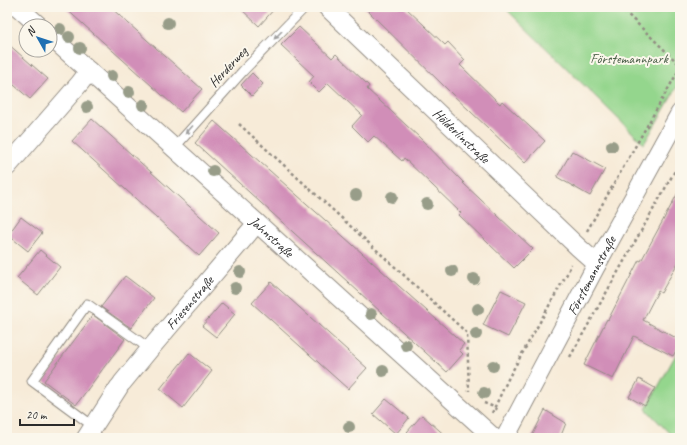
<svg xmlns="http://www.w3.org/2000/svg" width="687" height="445" viewBox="0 0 687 445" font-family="Caveat,sans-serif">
	<rect width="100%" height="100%" fill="#fbf7ec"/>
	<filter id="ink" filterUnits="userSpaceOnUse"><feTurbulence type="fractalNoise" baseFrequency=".025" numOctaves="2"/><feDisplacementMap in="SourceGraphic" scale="8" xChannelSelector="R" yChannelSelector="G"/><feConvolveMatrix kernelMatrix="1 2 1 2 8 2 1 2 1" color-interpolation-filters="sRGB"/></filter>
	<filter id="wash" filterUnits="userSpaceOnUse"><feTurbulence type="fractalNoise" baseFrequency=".012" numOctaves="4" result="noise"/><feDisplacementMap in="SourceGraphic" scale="16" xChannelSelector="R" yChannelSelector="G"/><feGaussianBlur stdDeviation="0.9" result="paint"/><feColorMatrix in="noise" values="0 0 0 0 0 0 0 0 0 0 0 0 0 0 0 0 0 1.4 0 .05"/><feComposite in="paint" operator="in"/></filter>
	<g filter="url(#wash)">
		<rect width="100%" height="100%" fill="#f7ebd8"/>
		<path fill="#94d68d" stroke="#60805c" d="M504 7H680V82L644 144Z
			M680 347V438H674L646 409Z"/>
		<g id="blocks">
			<path fill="#d18eb8" d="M64 7H110L202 89 181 112Z
				M239 7H276L259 26Z
				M364 7H405L445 45 448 42 465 60 460 65 500 104 502 101 545 141 525 163 452 94Z
				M299 27 332 58 336 54 369 86 367 89 419 137 464 183H463L533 249 514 268 459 215 461 213 404 158 402 161 374 136 368 142 352 126 362 115 328 83 319 92 309 82 314 76 281 45Z
				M7 43 48 79 30 99 7 79Z
				M252 73 263 84 252 96 241 85Z
				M92 119 219 233 199 256 72 141Z
				M214 121 464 344 459 350 463 354 447 372 195 143Z
				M572 151 605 169 590 196 557 177Z
				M680 189V259L661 293 658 291 643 320 680 340V343L673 356 634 336 613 379 584 365 607 319 608 320 639 260 641 261Z
				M21 217 42 233 28 251 8 235Z
				M40 250 60 267 38 295 17 278Z
				M125 276 154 298 131 328 101 307Z
				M271 282 367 368 348 389 252 303Z
				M501 290 526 302 508 337 483 325Z
				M222 303 235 314 216 337 202 326Z
				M93 315 125 339 76 405 44 381Z
				M189 353 212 371 183 408 160 389Z
				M639 379 655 388 645 406 629 397Z
				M386 399 409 418 396 434 373 414Z
				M545 410 566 423 560 438H531Z
				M422 415 448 438H414L407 432Z"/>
		</g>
	</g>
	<g filter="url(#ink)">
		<use href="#blocks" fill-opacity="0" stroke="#918b82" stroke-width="1"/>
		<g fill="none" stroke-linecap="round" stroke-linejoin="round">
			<defs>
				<path id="lane" d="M174 148 243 71 305 7
					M93 426 32 381 87 304 150 349"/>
				<g id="street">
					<path d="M18 7 39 26"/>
					<path id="s1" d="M327 7 578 247 597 264"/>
					<path id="s2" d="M50 36 257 223 494 438"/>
					<path d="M7 167 80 83 89 71"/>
					<path id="s3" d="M122 383 150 349 257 223"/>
					<path d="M86 438 119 387"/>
					<path id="s4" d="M505 438 597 264 680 113"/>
				</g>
			</defs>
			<use href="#lane" stroke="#918b82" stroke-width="11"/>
			<use href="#street" stroke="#918b82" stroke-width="20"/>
			<path stroke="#918b82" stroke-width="2.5" stroke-dasharray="3 3" stroke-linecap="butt" d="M620 7 680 65
				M239 124 467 333 469 391
				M587 231 680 68
				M570 357 680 162
				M484 403 494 407 498 412
				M492 413 509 377 568 272 571 264"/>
			<use href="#lane" stroke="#fff" stroke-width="9"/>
			<use href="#street" stroke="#fff" stroke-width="18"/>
		</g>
		<g fill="#989d89">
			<circle cx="168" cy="23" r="6"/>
			<circle cx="60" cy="29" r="6"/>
			<circle cx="69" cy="37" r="6"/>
			<circle cx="80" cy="48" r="6"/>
			<circle cx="112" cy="76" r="6"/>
			<circle cx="129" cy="92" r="6"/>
			<circle cx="143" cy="105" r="6"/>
			<circle cx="87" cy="107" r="6"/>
			<circle cx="612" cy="146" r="6"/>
			<circle cx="213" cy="171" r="6"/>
			<circle cx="356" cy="195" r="6"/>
			<circle cx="392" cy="197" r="6"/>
			<circle cx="427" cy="204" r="6"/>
			<circle cx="452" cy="271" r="6"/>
			<circle cx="240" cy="272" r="6"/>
			<circle cx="474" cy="279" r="6"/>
			<circle cx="235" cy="288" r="6"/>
			<circle cx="478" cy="309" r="6"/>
			<circle cx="371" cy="314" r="6"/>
			<circle cx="476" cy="334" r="6"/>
			<circle cx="406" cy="345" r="6"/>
			<circle cx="493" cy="366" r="6"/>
			<circle cx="383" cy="371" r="6"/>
			<circle cx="484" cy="393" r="6"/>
			<circle cx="349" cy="427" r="6"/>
		</g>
		<defs><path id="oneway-solid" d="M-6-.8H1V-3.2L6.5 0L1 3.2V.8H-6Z"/></defs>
		<g fill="#a0a0a0">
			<use href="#oneway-solid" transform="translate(278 35) rotate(134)"/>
			<use href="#oneway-solid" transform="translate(189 130) rotate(132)"/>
		</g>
	</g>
	<g text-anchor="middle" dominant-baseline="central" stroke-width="4" stroke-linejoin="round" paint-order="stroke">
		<g font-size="14" fill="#4a5e48" stroke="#fbf7ec">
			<text x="629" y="58">Förstemannpark</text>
		</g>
		<g font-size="14" fill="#2b2b2b" stroke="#fbf7ec">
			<text transform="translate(228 67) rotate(-47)">Herderweg</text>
			<text stroke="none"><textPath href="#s1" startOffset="186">Hölderlinstraße</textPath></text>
			<text stroke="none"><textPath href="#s2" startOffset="299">Jahnstraße</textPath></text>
			<text stroke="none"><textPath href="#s4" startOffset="184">Förstemannstraße</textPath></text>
			<text stroke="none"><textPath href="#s3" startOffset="105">Friesenstraße</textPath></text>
		</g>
	</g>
	<rect width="687" height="445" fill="none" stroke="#fbf7ec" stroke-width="24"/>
	<g transform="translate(38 38) rotate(309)"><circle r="19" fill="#fbf7ec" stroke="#a8a59f"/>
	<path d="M0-3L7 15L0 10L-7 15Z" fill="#1f6fb2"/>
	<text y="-6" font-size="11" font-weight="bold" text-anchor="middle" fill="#2b2b2b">N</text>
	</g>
	<path d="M20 419v6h54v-6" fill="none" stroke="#2b2b2b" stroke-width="2"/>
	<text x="26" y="419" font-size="12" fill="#2b2b2b" stroke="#fbf7ec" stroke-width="3" paint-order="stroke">20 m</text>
</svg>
